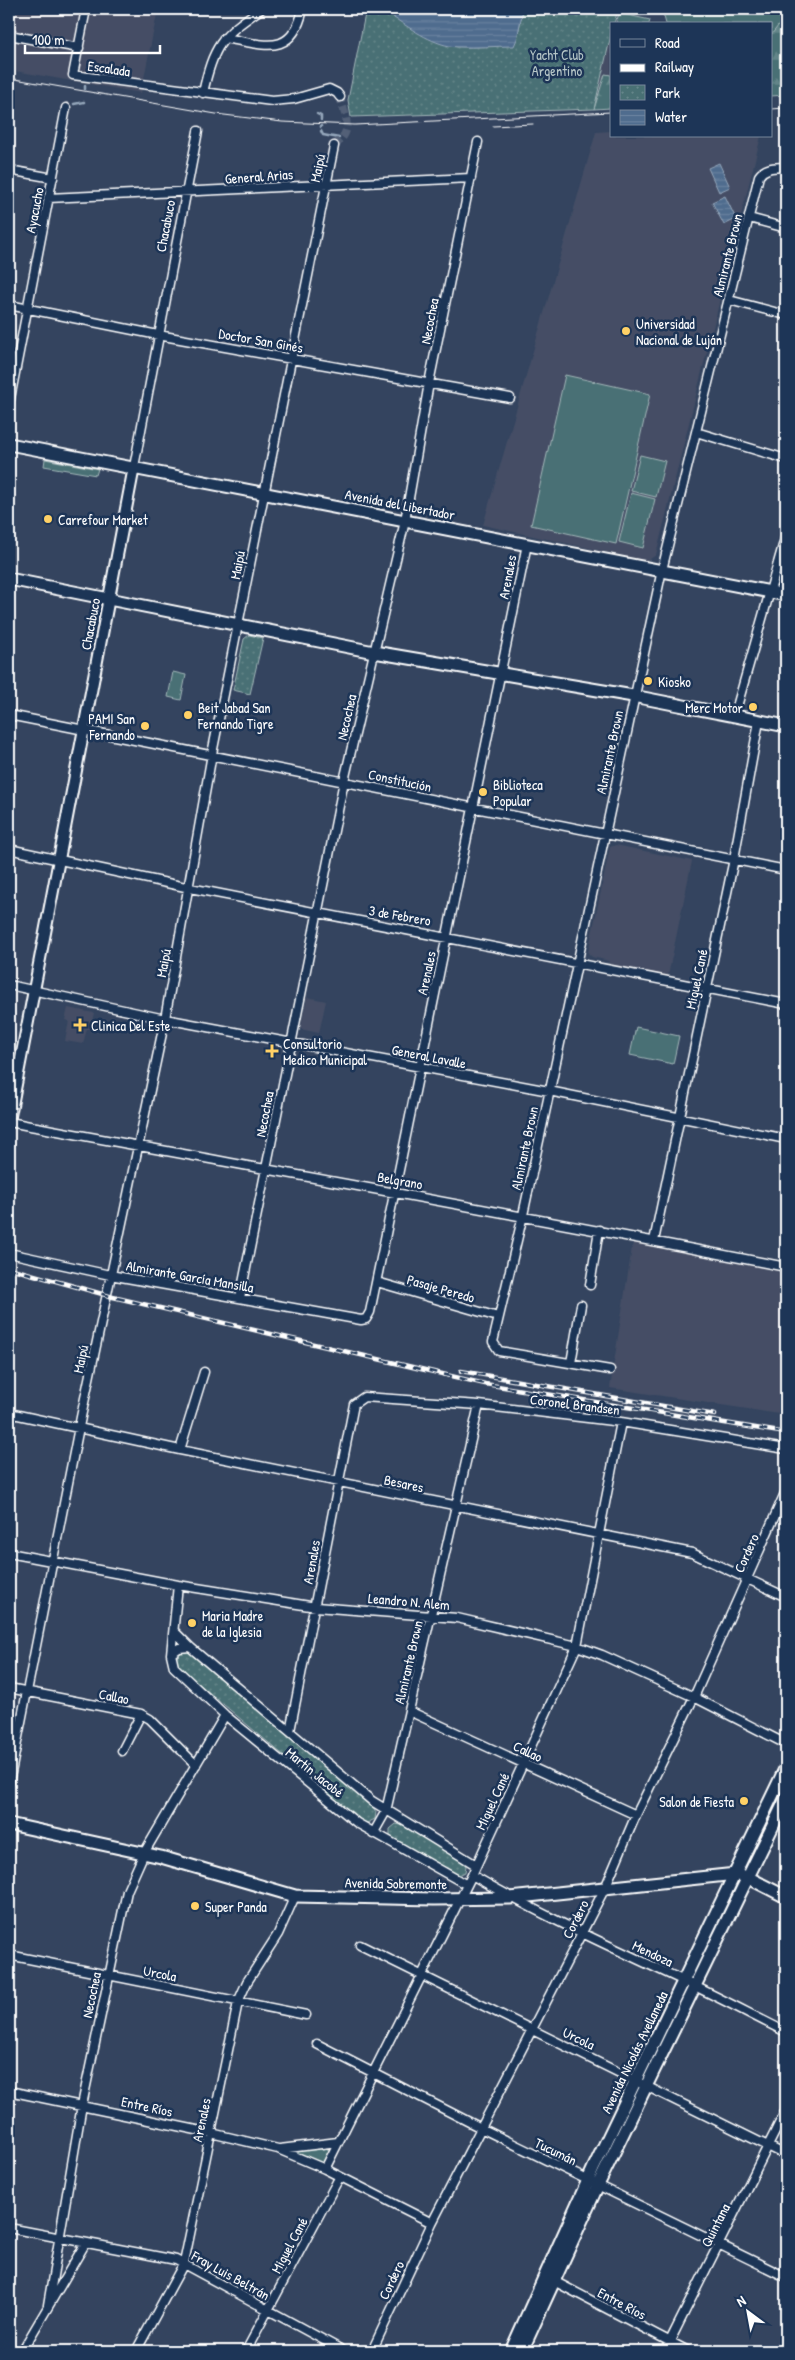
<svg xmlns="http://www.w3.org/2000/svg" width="795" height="2360" viewBox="0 0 795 2360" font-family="'Patrick Hand',sans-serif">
	<defs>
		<pattern id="forest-firs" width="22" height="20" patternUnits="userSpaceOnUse" patternTransform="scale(1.25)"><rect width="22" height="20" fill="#497074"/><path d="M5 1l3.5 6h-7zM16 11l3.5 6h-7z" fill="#648589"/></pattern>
		<pattern id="park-dots" width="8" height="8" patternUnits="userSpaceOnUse" patternTransform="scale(1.25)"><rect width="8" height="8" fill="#497074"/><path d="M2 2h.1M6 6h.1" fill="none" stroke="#648589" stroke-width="1.8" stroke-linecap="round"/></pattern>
		<pattern id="water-rules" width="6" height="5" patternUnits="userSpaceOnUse" patternTransform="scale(1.25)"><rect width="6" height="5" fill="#4f6c8e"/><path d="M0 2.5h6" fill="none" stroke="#69829f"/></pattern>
	</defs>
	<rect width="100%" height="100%" fill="#34445f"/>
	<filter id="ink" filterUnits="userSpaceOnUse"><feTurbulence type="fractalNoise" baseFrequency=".02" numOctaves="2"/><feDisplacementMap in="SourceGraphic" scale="10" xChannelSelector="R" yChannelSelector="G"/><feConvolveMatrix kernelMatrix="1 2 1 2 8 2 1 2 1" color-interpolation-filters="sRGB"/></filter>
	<g filter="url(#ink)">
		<path fill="#444e65" d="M9 9H158L141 93 9 70Z
			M611 35V107L594 109Z
			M611 131V136H761L656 555 647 561 483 525 596 132Z
			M616 845 692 861 668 976 608 964 609 961 592 957 588 953 610 847Z
			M307 997 326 1001 319 1033 300 1029Z
			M68 1008 94 1013 90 1029H87L83 1044 65 1041 69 1021 65 1020Z
			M633 1241 786 1270V1415L610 1388Z"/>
		<path fill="#497074" stroke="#a4b8ba" d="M662 9H784L781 23 771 39V24H666Z
			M619 13 650 20 649 24H616Z
			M565 375 650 394 616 544 531 525Z
			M640 455 665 461 656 497 631 491Z
			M45 459 98 469 96 475 44 466Z
			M631 493 655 499 643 548 619 542Z
			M173 672 186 675 181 700 168 697Z
			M636 1027 679 1036 673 1064 630 1055Z
			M786 1781V1786L749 1865H747Z
			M326 2147 330 2152 323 2164 298 2154V2150Z"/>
		<path fill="url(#forest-firs)" stroke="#a4b8ba" d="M782 9H786V95L771 96V35L786 16Z
			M605 74 611 75V108L594 109Z"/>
		<path fill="url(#park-dots)" stroke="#a4b8ba" d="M366 9H395L394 18 517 39 523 9H618L614 24H611V35L594 109 351 117 348 100Z
			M249 635 263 638 250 694 233 690 244 639Z
			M183 1651H189L372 1806 376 1812 375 1819 367 1823 360 1820 178 1666 176 1658Z
			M396 1824 401 1825 463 1861 466 1866 465 1872 457 1876 390 1838V1829Z"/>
		<path fill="url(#water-rules)" stroke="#95a7bb" d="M395 9H523L517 39 514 46C495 46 476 48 458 47 435 46 413 30 394 18Z
			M719 163 730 187 719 192 708 168Z
			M725 196 736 219 724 225 712 202Z"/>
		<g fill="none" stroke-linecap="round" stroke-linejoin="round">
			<path stroke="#95a7bb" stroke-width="2.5" d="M85 89V86
				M74 104 84 102
				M317 114 321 116V120
				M321 127V126
				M321 131 323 135 339 138"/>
			<path stroke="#526077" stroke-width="8" stroke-dasharray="8 4" stroke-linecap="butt" d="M334 146C354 130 346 119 340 97"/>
			<defs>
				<path id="minor" d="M86 9 73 75 272 101 294 99 329 89 337 93 340 97
					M9 35 79 48
					M224 38C263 44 292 59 303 9
					M203 93C213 46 221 36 261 9
					M9 170 53 178
					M48 198 471 178
					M749 218 786 228
					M729 300 786 315
					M9 305 158 335 510 398
					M9 404 66 108
					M696 432 786 459
					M134 467 198 131
					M9 715 786 870
					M734 717 786 535
					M9 849 190 888 786 1004
					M9 985 165 1019 549 1091 786 1139
					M9 1122C268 1170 527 1216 786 1267
					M654 1241 734 859 759 721
					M9 1253 110 1275 361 1320 366 1319 370 1312 527 544
					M377 1282 498 1317
					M590 1285 599 1230
					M240 1298 344 781 405 521 429 383 478 142
					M571 1363 581 1305
					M610 1370 499 1351 493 1342 523 1215 662 570 759 176C766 166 776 168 786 167
					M9 1413 180 1450 692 1553 786 1597
					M180 1450 204 1372
					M9 1553 178 1585 316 1607 457 1618 577 1646 602 1655 694 1697 786 1744
					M178 1585 171 1654 174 1667 225 1715 357 1823 467 1885
					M174 1631 190 1647 372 1801 476 1865
					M172 1653 179 1648 190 1647
					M9 1688 141 1714 150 1719 196 1765
					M409 1711 636 1815
					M290 1731 354 1404 364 1397 479 1405 621 1422 786 1449
					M122 1751 141 1714
					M9 1783 81 1417 165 1019 212 754 334 146
					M373 1834 386 1811 479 1405
					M472 1875C540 1915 612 1947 684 1981 718 1997 752 2015 786 2032
					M360 1945 786 2155
					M9 1955 306 2015
					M317 2044 481 2128 786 2277
					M9 2091 211 2133 278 2149 325 2169 432 2223
					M280 2149 338 2142
					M325 2169 472 1875 577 1646 621 1422
					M9 2228 176 2260 344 2351
					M550 2279 688 2351
					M48 2305 82 2105 127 1891 144 1853 225 1715
					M22 2351 85 2244
					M136 2351 184 2263 238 2002 247 1982 278 1934 295 1896
					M246 2351 339 2178
					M372 2351 432 2223 605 1888 636 1815 694 1697 786 1491
					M665 2351 786 2110"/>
				<path id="tertiary" d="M9 1121 134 467"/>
				<path id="secondary" d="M9 444 786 595
					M9 579 374 652 633 696 786 726
					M9 1824 161 1857 295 1896 434 1899 510 1898 736 1874 749 1878 786 1897
					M511 2351 594 2167 786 1767
					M522 2351 598 2185 786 1799"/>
			</defs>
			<use href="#minor" stroke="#fff" stroke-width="11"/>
			<use href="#tertiary" stroke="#fff" stroke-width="14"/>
			<use href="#secondary" stroke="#fff" stroke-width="15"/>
			<use href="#minor" stroke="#1d3557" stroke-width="8"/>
			<use href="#tertiary" stroke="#1d3557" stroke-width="10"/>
			<use href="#secondary" stroke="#1d3557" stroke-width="11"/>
			<path stroke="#fff" stroke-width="1" d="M9 78 216 114 282 122 355 125 611 112
				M771 109 786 108
				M493 126 533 124"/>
			<defs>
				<path id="rail" d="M9 1268 113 1297 485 1384 786 1433
					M461 1371 715 1415"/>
			</defs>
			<use href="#rail" stroke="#fff" stroke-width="4.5"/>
			<use href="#rail" stroke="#1d3557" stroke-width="2.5" stroke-dasharray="8" stroke-linecap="butt"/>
		</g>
	</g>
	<g fill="#ffd166" stroke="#1d3557" stroke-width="2">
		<circle cx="626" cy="331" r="5"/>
		<circle cx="48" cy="519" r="5"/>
		<circle cx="648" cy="681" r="5"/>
		<circle cx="753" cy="707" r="5"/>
		<circle cx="188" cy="715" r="5"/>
		<circle cx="145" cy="726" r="5"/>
		<circle cx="483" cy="792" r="5"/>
		<path d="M77.5 1017.5h5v5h5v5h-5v5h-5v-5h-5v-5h5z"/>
		<path d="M269.5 1043.5h5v5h5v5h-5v5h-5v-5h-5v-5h5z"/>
		<circle cx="192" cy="1623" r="5"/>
		<circle cx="744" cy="1801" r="5"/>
		<circle cx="195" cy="1906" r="5"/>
	</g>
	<g text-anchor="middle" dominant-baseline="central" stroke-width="5" stroke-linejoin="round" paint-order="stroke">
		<g font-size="14" fill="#b6c6c7" stroke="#1d3557">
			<text x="557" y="54">Yacht Club<tspan x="557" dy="16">Argentino</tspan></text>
		</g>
		<g font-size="14" fill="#fff" stroke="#1d3557">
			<text transform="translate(109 68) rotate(8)">Escalada</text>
			<text transform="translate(317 168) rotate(-78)">Maipú</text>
			<text transform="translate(259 176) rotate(-4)">General Arias</text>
			<text transform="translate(34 210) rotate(-79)">Ayacucho</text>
			<text transform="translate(165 226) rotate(-79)">Chacabuco</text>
			<text transform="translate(727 255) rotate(-76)">Almirante Brown</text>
			<text transform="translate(429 321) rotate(-79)">Necochea</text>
			<text transform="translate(261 340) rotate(10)">Doctor San Ginés</text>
			<text transform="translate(400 504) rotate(11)">Avenida del Libertador</text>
			<text transform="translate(237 565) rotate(-79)">Maipú</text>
			<text transform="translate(507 577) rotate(-79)">Arenales</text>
			<text transform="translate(90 624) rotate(-79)">Chacabuco</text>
			<text transform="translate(346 717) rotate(-77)">Necochea</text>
			<text transform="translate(609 752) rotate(-78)">Almirante Brown</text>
			<text transform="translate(400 780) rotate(12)">Constitución</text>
			<text transform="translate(400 915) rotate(10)">3 de Febrero</text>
			<text transform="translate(163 963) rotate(-79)">Maipú</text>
			<text transform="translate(426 973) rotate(-78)">Arenales</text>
			<text transform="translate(696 979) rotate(-78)">Miguel Cané</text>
			<text transform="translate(429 1056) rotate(11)">General Lavalle</text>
			<text transform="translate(264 1114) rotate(-79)">Necochea</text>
			<text transform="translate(524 1148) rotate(-78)">Almirante Brown</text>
			<text transform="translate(400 1180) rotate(10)">Belgrano</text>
			<text transform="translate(190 1276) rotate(10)">Almirante García Mansilla</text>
			<text transform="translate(441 1288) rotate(16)">Pasaje Peredo</text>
			<text transform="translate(80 1359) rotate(-78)">Maipú</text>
			<text transform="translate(575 1404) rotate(7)">Coronel Brandsen</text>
			<text transform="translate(404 1483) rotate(12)">Besares</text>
			<text transform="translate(746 1553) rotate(-66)">Cordero</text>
			<text transform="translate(311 1562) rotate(-80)">Arenales</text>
			<text transform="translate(409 1601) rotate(5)">Leandro N. Alem</text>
			<text transform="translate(408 1662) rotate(-77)">Almirante Brown</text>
			<text transform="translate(114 1696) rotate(11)">Callao</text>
			<text transform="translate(528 1751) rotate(25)">Callao</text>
			<text transform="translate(315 1772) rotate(39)">Martín Jacobé</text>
			<text transform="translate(492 1801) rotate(-65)">Miguel Cané</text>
			<text transform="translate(396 1883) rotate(1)">Avenida Sobremonte</text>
			<text transform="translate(575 1919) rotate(-63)">Cordero</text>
			<text transform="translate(653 1953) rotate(25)">Mendoza</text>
			<text transform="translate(160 1973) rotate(11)">Urcola</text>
			<text transform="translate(91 1995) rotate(-78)">Necochea</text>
			<text transform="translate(579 2038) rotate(26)">Urcola</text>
			<text transform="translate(634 2052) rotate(-64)">Avenida Nicolás Avellaneda</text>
			<text transform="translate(147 2106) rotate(12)">Entre Ríos</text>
			<text transform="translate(201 2120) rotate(-78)">Arenales</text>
			<text transform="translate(556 2151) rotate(26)">Tucumán</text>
			<text transform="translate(715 2225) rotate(-63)">Quintana</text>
			<text transform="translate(289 2245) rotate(-62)">Miguel Cané</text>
			<text transform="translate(231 2275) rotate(29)">Fray Luis Beltrán</text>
			<text transform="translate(391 2280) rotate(-65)">Cordero</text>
			<text transform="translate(622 2303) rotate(28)">Entre Ríos</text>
		</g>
		<g font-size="14" fill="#fff" stroke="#1d3557" text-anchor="start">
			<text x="636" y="323">Universidad<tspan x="636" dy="16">Nacional de Luján</tspan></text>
			<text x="58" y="519">Carrefour Market</text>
			<text x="658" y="681">Kiosko</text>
			<text x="198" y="707">Beit Jabad San<tspan x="198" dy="16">Fernando Tigre</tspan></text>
			<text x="743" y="707" text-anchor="end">Merc Motor</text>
			<text x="135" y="718" text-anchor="end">PAMI San<tspan x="135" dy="16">Fernando</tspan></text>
			<text x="493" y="784">Biblioteca<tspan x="493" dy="16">Popular</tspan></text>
			<text x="91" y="1025">Clinica Del Este</text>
			<text x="283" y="1043">Consultorio<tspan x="283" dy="16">Medico Municipal</tspan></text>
			<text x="202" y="1615">Maria Madre<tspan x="202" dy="16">de la Iglesia</tspan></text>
			<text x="734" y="1801" text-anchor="end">Salon de Fiesta</text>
			<text x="205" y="1906">Super Panda</text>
		</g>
	</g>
	<rect width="795" height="2360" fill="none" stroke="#1d3557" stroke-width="30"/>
	<rect x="15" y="15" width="765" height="2330" fill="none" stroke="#fff" stroke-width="2" filter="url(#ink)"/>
	<rect x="610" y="22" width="162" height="115" fill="#1d3557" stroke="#77869a"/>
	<rect x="620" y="39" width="25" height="8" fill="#1d3557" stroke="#77869a"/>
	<text x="655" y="48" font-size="15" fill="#ffffff">Road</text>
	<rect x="620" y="64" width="25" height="8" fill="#ffffff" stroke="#77869a"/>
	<text x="655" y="72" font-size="15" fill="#ffffff">Railway</text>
	<rect x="620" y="85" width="25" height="15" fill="url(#park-dots)" stroke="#77869a"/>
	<text x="655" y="98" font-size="15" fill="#ffffff">Park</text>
	<rect x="620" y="110" width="25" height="15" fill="url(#water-rules)" stroke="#77869a"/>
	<text x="655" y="122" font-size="15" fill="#ffffff">Water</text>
	<g transform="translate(748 2312) rotate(328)" stroke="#1d3557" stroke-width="4" paint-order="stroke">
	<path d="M0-4L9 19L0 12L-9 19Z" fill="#ffffff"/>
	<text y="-8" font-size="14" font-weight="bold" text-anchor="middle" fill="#ffffff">N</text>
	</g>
	<path d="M25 45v8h135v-8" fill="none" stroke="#ffffff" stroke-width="2.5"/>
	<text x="32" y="45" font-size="15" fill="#ffffff" stroke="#1d3557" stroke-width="4" paint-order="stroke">100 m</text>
</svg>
